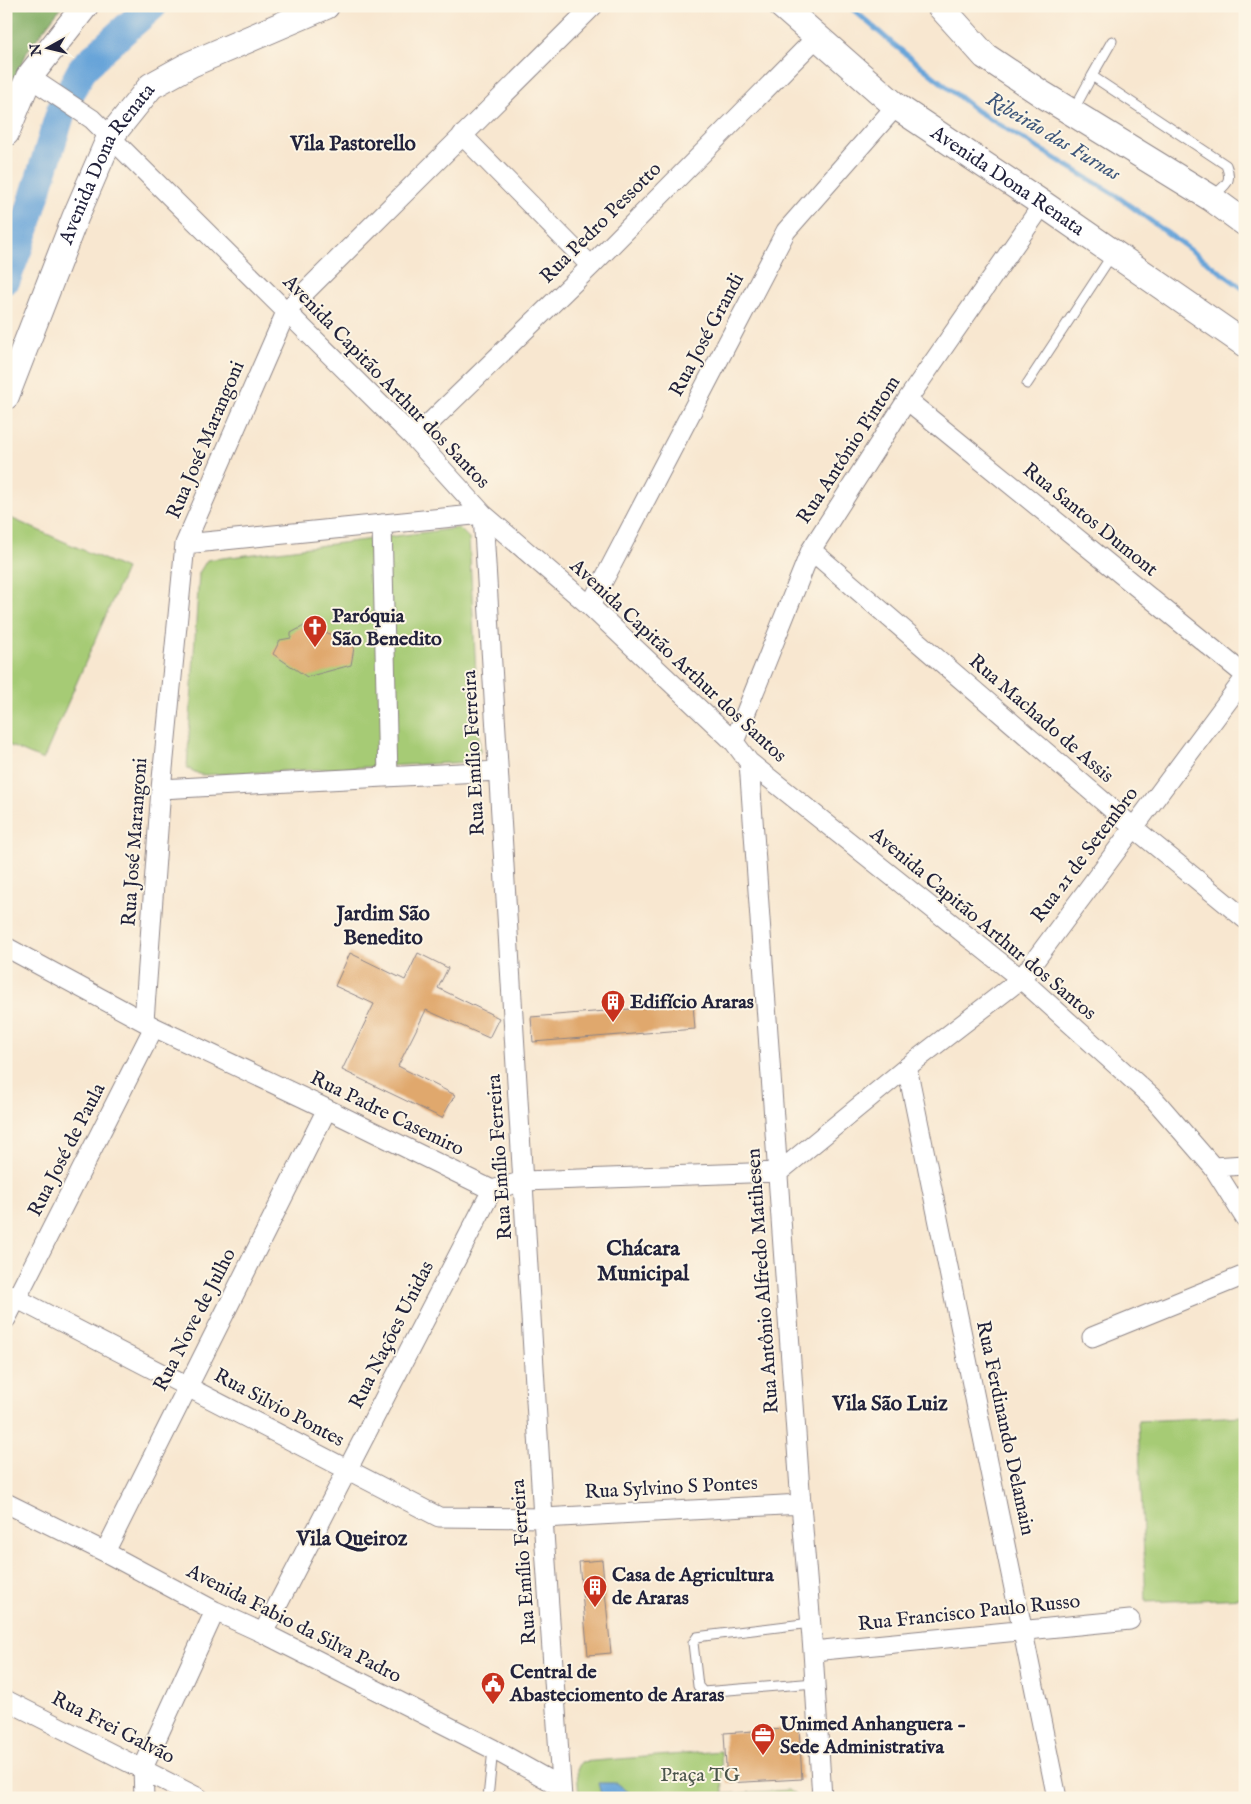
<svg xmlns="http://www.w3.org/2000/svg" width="1251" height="1804" viewBox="0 0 1251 1804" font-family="'IM FELL English',serif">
	<rect width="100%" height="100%" fill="#fcf5e5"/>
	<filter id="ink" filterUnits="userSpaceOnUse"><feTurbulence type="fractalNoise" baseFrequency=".02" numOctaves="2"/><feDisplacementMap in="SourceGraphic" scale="10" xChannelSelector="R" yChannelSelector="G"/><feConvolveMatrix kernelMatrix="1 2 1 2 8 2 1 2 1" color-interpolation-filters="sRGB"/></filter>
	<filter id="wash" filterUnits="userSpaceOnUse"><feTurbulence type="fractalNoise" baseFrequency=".0096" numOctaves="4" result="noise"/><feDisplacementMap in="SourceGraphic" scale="20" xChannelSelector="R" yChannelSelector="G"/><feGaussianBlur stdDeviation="1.12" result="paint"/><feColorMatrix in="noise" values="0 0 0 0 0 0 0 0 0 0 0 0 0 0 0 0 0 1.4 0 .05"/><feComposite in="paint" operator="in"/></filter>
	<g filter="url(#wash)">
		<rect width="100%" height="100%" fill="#f8e7d0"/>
		<path fill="#a6cb75" stroke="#647658" d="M6 516 126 569 43 760 6 744Z
			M459 528 469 538 480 752 469 762 201 775 187 768 199 573 207 560Z
			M1245 1416V1598L1146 1602 1138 1421Z
			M721 1751 723 1794 789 1790 800 1798H579L577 1770 581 1762Z"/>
		<path fill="#84af66" stroke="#536850" d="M6 6H62L28 50 6 100Z"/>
		<path fill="#68a4d9" stroke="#45638a" d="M598 1783H617L636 1798H602Z"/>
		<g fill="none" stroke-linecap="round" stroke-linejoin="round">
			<path stroke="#68a4d9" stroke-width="5" d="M849 6 892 43 977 111 1117 196 1245 290"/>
			<path stroke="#68a4d9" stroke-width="30" d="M6 279 22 237 63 105 83 68 121 33 152 6"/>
		</g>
		<g id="blocks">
			<path fill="#e0a86d" d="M304 626 355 642 351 665 307 677 273 654 280 640 291 638V633Z
				M350 953 405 980 418 953 448 968 438 988 499 1018 489 1038 426 1010 398 1066 455 1095 442 1118 342 1070 374 1004 335 986Z
				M693 1004 695 1029 533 1042 531 1017Z
				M602 1560 611 1653 588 1655 579 1562Z
				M799 1728 802 1779 727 1783 724 1733Z"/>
		</g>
	</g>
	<g filter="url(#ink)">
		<use href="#blocks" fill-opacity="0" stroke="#8d8486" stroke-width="1"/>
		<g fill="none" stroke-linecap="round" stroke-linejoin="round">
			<defs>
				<path id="service" d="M1112 41 1092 76 1226 165C1233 183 1225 185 1213 196
					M1073 111 1092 76
					M1027 384 1112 255
					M811 1623 704 1636 697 1637 693 1643 698 1686 703 1692 815 1683
					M488 1798 493 1749"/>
				<path id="minor" d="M29 77 92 119 414 438 483 514 590 606 734 742 749 762 1021 979 1154 1099 1213 1167 1245 1218
					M462 135 591 266
					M907 400 1245 675
					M414 438 591 266 817 37
					M382 524 388 777
					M185 544 483 514 543 1518 562 1798
					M811 550 1134 828 1245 919
					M590 606 786 231 896 106
					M734 742 811 550 907 400 1043 204
					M749 762 801 1504 813 1651 822 1798
					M161 789 498 771
					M6 947 154 1027 327 1109 492 1190 524 1181 779 1172 907 1067 1021 979 1245 678
					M144 1021 161 789 185 544 287 310 593 6
					M907 1067 1057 1798
					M1213 1167 1245 1165
					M6 1293 439 1517 543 1518 801 1504
					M6 1319 154 1027
					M1092 1337 1245 1275
					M6 1503 105 1552 215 1611 263 1633 493 1749 561 1787
					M105 1552 327 1109
					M263 1633 492 1190
					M813 1651 1130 1620
					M6 1700 199 1798
					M144 1798 143 1768 215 1611"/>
				<g id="secondary">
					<path id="s1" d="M782 6 896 106 1043 204 1245 344"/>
					<path d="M940 6 985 56 1042 94 1211 198 1245 223"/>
					<path d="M6 133 29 77 85 6"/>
					<path id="s2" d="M6 396 75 218 110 137 151 86 191 64 326 6"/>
				</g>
			</defs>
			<use href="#service" stroke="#8d8486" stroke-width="11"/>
			<use href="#minor" stroke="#8d8486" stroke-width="21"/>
			<use href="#secondary" stroke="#8d8486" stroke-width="28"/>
			<use href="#service" stroke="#fff" stroke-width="9"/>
			<use href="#minor" stroke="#fff" stroke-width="19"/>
			<use href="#secondary" stroke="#fff" stroke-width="26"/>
		</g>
	</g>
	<defs>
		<symbol id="church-pin" viewBox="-11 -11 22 30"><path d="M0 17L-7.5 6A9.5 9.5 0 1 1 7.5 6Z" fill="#c8321e" stroke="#fcf5e5"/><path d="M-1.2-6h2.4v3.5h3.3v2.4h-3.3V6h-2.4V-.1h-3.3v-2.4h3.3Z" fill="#fff"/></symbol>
		<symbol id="building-pin" viewBox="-11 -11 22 30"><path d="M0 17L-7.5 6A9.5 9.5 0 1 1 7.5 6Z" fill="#c8321e" stroke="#fcf5e5"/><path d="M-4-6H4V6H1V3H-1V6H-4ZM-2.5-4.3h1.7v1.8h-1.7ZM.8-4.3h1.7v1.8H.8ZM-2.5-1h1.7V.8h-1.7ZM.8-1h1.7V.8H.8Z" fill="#fff"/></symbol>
		<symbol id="civic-pin" viewBox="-11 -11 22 30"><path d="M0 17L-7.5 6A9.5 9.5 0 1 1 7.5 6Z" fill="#c8321e" stroke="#fcf5e5"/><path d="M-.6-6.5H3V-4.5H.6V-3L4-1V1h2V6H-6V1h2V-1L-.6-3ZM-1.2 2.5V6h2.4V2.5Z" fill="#fff"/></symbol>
		<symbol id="office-pin" viewBox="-11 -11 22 30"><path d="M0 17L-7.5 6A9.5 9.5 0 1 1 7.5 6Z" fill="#c8321e" stroke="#fcf5e5"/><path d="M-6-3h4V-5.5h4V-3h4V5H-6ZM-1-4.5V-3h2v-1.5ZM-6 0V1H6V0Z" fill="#fff"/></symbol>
	</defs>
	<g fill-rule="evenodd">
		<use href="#church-pin" x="301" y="613" width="28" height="38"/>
		<use href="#building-pin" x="599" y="988" width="28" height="38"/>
		<use href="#building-pin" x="581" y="1573" width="28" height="38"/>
		<use href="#civic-pin" x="479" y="1670" width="28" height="38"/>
		<use href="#office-pin" x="749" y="1721" width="28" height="38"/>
	</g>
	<g text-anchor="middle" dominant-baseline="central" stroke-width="4" stroke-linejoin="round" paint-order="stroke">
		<g font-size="20" fill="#22223b" stroke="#fcf5e5">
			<text stroke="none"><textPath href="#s2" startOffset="254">Avenida Dona Renata</textPath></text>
			<text stroke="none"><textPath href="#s1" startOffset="286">Avenida Dona Renata</textPath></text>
			<text transform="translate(601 223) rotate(-45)">Rua Pedro Pessotto</text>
			<text transform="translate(707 335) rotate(-62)">Rua José Grandi</text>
			<text transform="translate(386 382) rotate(46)">Avenida Capitão Arthur dos Santos</text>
			<text transform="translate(206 440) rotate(-67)">Rua José Marangoni</text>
			<text transform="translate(849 450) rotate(-57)">Rua Antônio Pintom</text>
			<text transform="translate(1090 520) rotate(39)">Rua Santos Dumont</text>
			<text transform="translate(678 661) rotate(43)">Avenida Capitão Arthur dos Santos</text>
			<text transform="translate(1041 719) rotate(41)">Rua Machado de Assis</text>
			<text transform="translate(474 753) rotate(-93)">Rua Emílio Ferreira</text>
			<text transform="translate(135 842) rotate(-86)">Rua José Marangoni</text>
			<text transform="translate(1085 855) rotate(-53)">Rua 21 de Setembro</text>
			<text transform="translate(983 924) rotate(40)">Avenida Capitão Arthur dos Santos</text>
			<text transform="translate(387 1114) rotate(26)">Rua Padre Casemiro</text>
			<text transform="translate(67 1150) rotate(-63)">Rua José de Paula</text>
			<text transform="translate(500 1157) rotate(-94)">Rua Emílio Ferreira</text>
			<text transform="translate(763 1281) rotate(-94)">Rua Antônio Alfredo Matihesen</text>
			<text transform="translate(195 1320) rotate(-63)">Rua Nove de Julho</text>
			<text transform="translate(392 1335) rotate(-63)">Rua Nações Unidas</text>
			<text transform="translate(279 1408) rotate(28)">Rua Silvio Pontes</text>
			<text transform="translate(1005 1428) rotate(78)">Rua Ferdinando Delamain</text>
			<text transform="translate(671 1488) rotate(-3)">Rua Sylvino S Pontes</text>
			<text transform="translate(524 1562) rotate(-94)">Rua Emílio Ferreira</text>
			<text transform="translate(969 1613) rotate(-6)">Rua Francisco Paulo Russo</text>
			<text transform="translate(294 1624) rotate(27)">Avenida Fabio da Silva Padro</text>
			<text transform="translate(113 1728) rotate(27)">Rua Frei Galvão</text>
		</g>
		<g font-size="20" font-weight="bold" fill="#22223b" stroke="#fcf5e5" text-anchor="start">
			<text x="332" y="616">Paróquia<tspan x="332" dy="23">São Benedito</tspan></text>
			<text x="630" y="1002">Edifício Araras</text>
			<text x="612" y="1575">Casa de Agricultura<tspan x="612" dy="23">de Araras</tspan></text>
			<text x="510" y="1672">Central de<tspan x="510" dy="23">Abasteciomento de Araras</tspan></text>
			<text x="780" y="1724">Unimed Anhanguera -<tspan x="780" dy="23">Sede Administrativa</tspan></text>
		</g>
		<g font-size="20" fill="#4a554c" stroke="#fcf5e5">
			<text x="700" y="1775">Praça TG</text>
		</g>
		<g font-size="21" font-style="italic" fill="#3e567a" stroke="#fcf5e5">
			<text transform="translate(1053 137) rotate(31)">Ribeirão das Furnas</text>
		</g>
		<g font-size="21" font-weight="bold" fill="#22223b" stroke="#fcf5e5">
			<text x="353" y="144">Vila Pastorello</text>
			<text x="383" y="914">Jardim São<tspan x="383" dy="24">Benedito</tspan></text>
			<text x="890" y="1404">Vila São Luiz</text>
			<text x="352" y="1539">Vila Queiroz</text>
		</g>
		<g font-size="22" font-weight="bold" fill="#22223b" stroke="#fcf5e5">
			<text x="643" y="1249">Chácara<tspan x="643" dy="25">Municipal</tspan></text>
		</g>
	</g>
	<rect width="1251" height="1804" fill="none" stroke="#fcf5e5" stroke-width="25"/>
	<g transform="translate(48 48) rotate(262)" stroke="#fcf5e5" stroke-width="4" paint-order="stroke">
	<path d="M0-4L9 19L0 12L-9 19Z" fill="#22223b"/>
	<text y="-8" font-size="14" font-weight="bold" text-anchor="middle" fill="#22223b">N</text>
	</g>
</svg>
